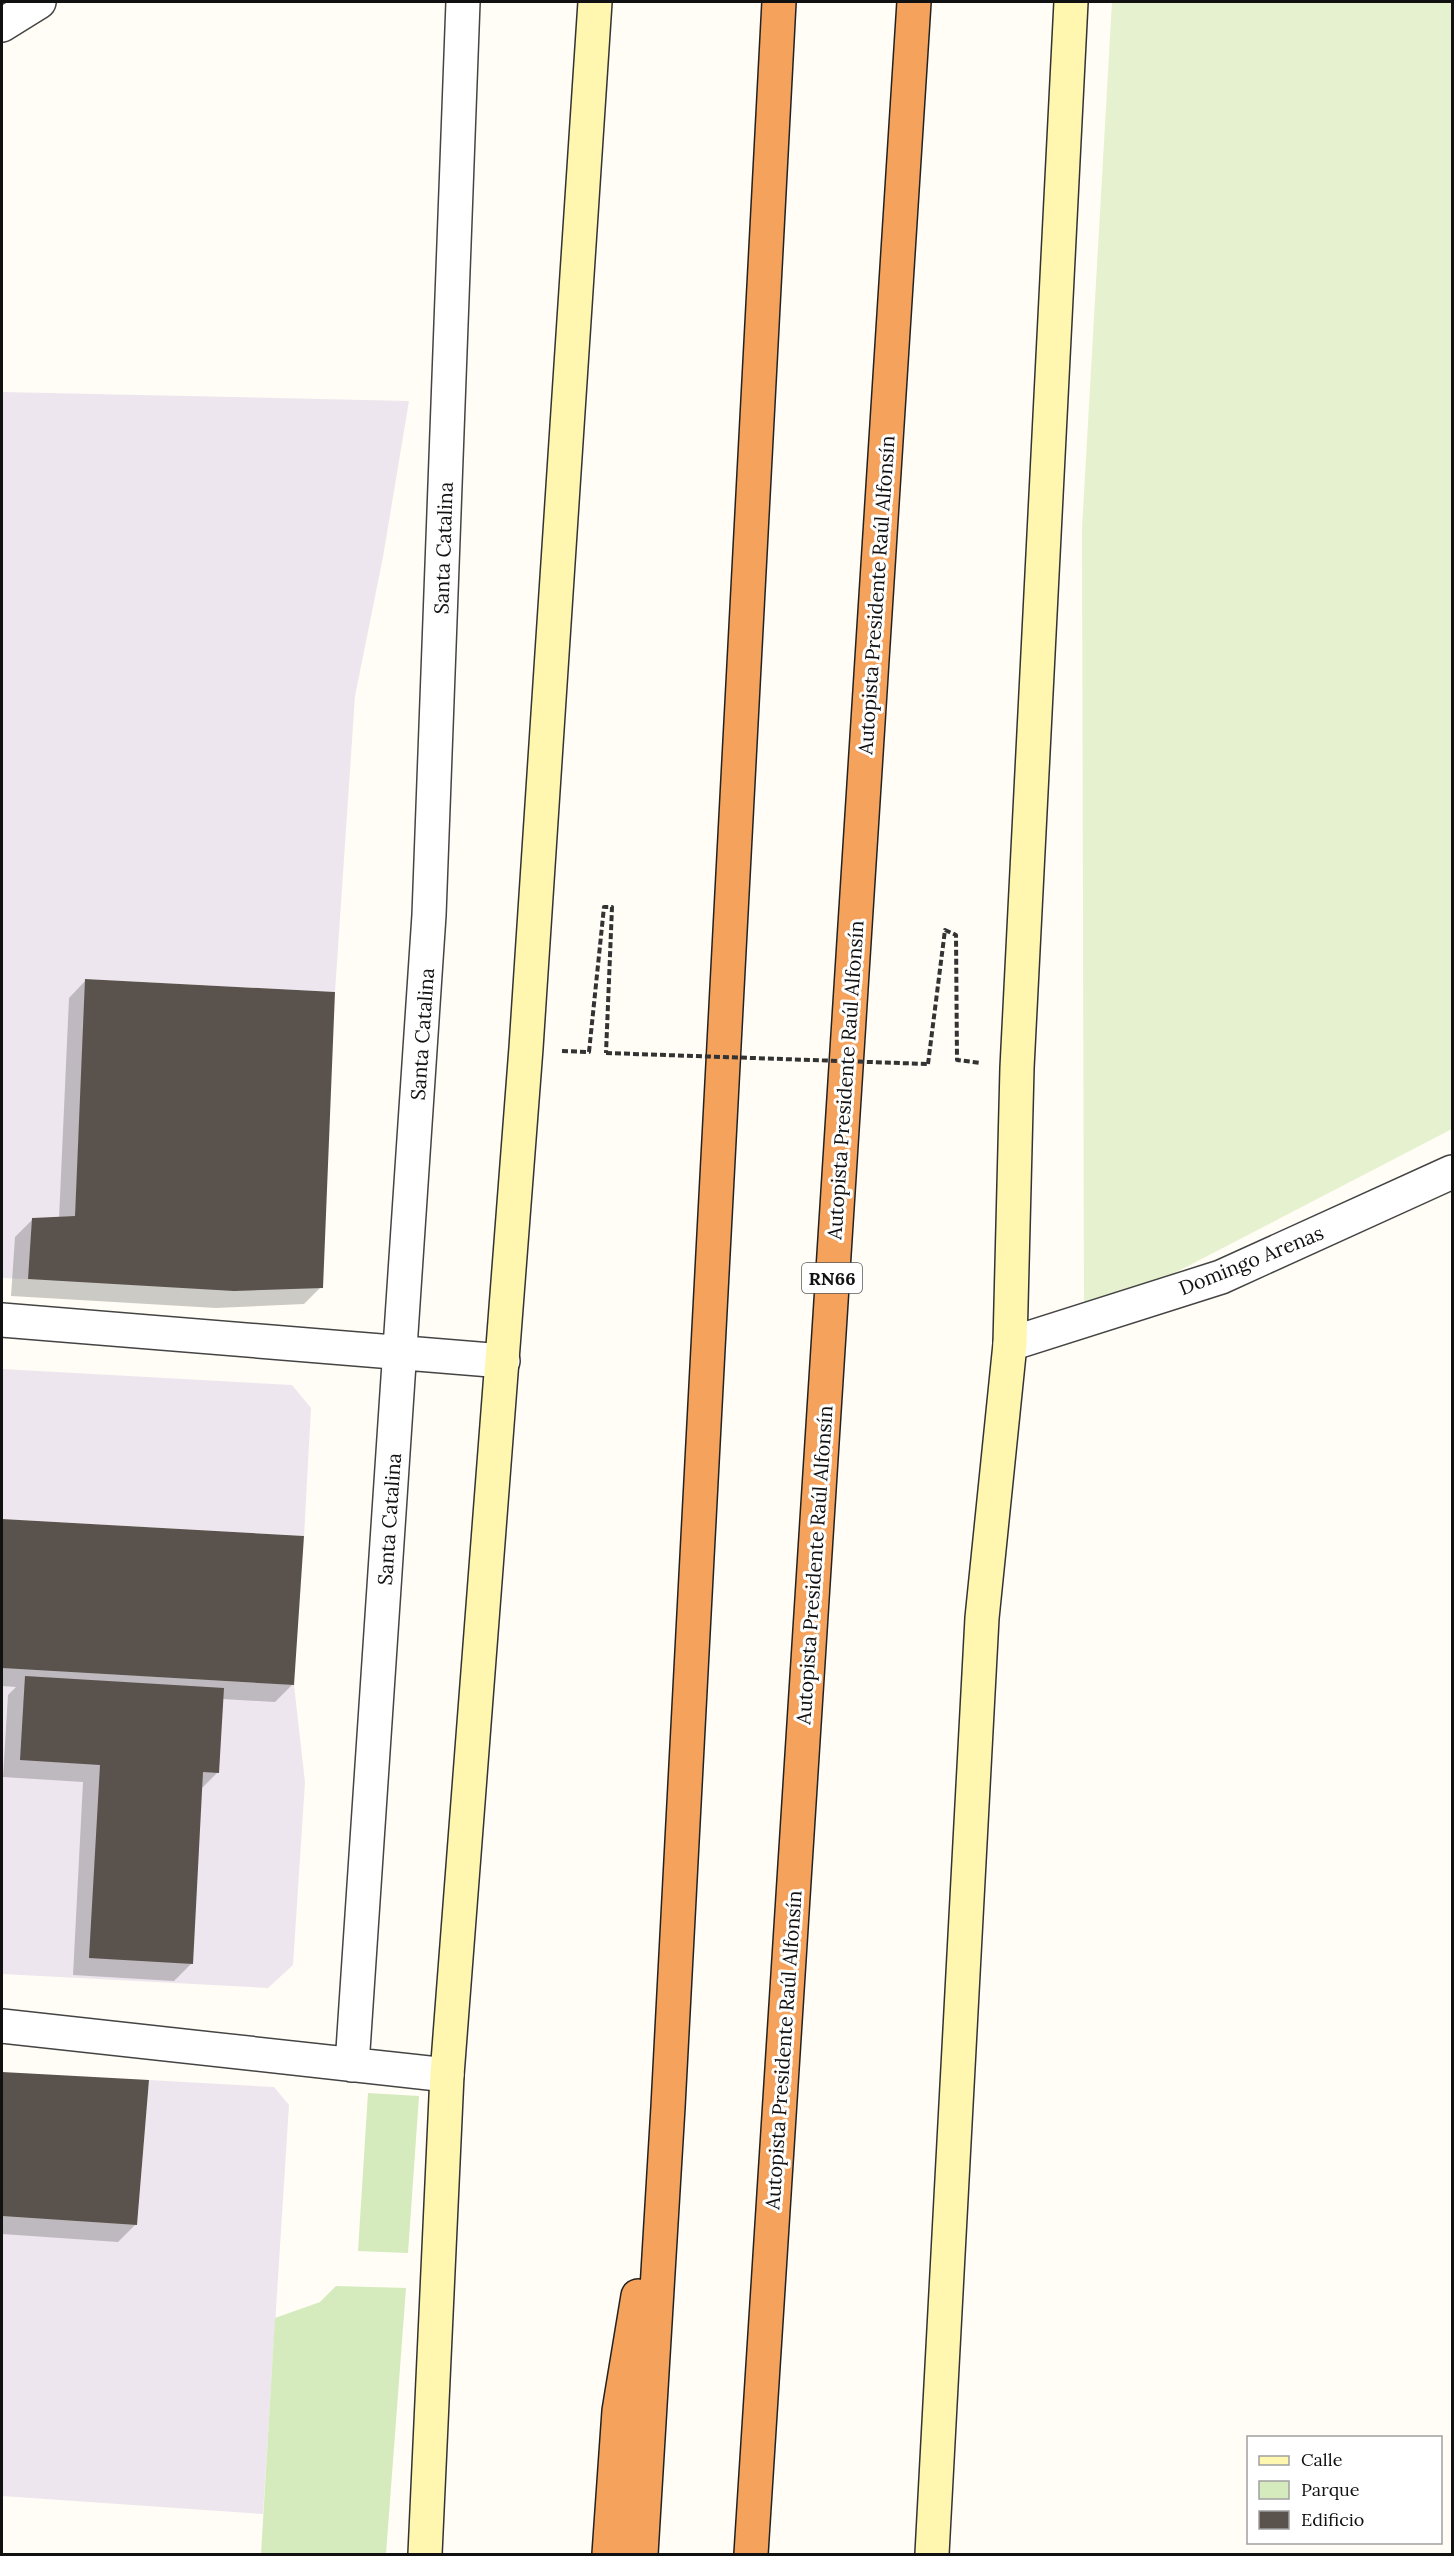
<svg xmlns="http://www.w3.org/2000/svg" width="1454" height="2556" viewBox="0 0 1454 2556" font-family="Lora,serif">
	<rect width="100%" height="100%" fill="#fffdf5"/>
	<path fill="#eee6ef" d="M2 392 409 401 383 557 355 696 335 992 86 979 75 1216 32 1218 28 1279 2 1278Z
		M2 1369 292 1385 311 1408 304 1536 2 1519Z
		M2 1668 294 1685 305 1782 293 1965 268 1988 2 1974Z
		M149 2080 274 2087 289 2105 263 2514 2 2496V2216L137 2225Z"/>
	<path fill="#d5ebbd" d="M368 2093 419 2096 408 2253 358 2251Z
		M336 2286 406 2288 386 2554H261L275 2318 320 2302Z"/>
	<path fill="#e6f2cf" d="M1112 2H1452V1129L1084 1320 1082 528Z"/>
	<path fill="#0003" d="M86 980 321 1287 304 1304 216 1308 11 1296 15 1237 32 1220 59 1219 69 998Z
		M2 1521 302 1537 293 1684 275 1702 222 1699 218 1772 201 1789 191 1964 174 1981 73 1975 83 1782 3 1777 8 1695 16 1687 2 1686Z
		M2 2073 147 2081 136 2224 118 2242 2 2234Z"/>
	<path fill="#5a524d" d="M85 979 335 992 323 1288 234 1291 28 1279 32 1218 75 1216Z
		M2 1519 304 1536 294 1685 2 1668Z
		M25 1676 224 1688 219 1773 203 1772 193 1964 89 1958 100 1765 20 1760Z
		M2 2072 149 2080 137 2225 2 2216Z"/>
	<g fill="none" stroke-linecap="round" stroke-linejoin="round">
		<defs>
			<path id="street" d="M2 25 39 2
				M2 1320 503 1361
				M1010 1344 1221 1277 1452 1172
				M2 2026 447 2075
				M352 2065 429 915 463 2"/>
			<path id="secondary" d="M425 2554 447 2075 526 1048 595 2
				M932 2554 982 1618 1010 1344 1017 1068 1071 2"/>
			<path id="highway" d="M609 2554 619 2411 638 2296
				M641 2554 668 2107 779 2
				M751 2554 914 2"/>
		</defs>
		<use href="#street" stroke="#444" stroke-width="36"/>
		<use href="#secondary" stroke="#333" stroke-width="36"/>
		<use href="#highway" stroke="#222" stroke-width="36"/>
		<path stroke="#333" stroke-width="4" stroke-dasharray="6 3" stroke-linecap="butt" d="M562 1051 589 1052 604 907H612L606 1053
			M928 1064 945 930 956 935 957 1060 981 1063"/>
		<use href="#street" stroke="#fff" stroke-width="33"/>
		<use href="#secondary" stroke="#fff6b0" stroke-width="33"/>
		<use href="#highway" stroke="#f5a25d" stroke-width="33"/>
		<path stroke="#333" stroke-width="4" stroke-dasharray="6 3" stroke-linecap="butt" d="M606 1053 928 1064"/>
	</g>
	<g text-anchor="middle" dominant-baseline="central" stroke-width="6" stroke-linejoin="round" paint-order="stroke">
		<rect fill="#fff" stroke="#585858" stroke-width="1.5" x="802" y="1263" width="60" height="30" rx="4.5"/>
		<g font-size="18" font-weight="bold" fill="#111">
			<text x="832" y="1278">RN66</text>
		</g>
		<g font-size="20" fill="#111" stroke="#fff">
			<text transform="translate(443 548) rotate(-88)">Santa Catalina</text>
			<text transform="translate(876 595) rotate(-86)">Autopista Presidente Raúl Alfonsín</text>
			<text transform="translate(422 1034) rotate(-86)">Santa Catalina</text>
			<text transform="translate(845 1080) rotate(-86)">Autopista Presidente Raúl Alfonsín</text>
			<text transform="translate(1251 1260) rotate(-22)">Domingo Arenas</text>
			<text transform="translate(389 1519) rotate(-86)">Santa Catalina</text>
			<text transform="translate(814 1565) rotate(-86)">Autopista Presidente Raúl Alfonsín</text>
			<text transform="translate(783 2050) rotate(-86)">Autopista Presidente Raúl Alfonsín</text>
		</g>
	</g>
	<rect width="1454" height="2556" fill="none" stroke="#111111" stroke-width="6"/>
	<rect x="1247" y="2436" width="195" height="108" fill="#ffffff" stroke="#a0a0a0" stroke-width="1.5"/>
	<rect x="1259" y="2456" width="30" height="9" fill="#fff6b0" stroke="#a0a0a0" stroke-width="1.5"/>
	<text x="1301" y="2466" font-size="18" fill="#111111">Calle</text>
	<rect x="1259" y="2481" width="30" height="18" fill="#d5ebbd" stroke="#a0a0a0" stroke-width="1.5"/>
	<text x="1301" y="2496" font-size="18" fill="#111111">Parque</text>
	<rect x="1259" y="2511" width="30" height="18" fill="#5a524d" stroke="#a0a0a0" stroke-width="1.5"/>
	<text x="1301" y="2526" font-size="18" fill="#111111">Edificio</text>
</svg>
